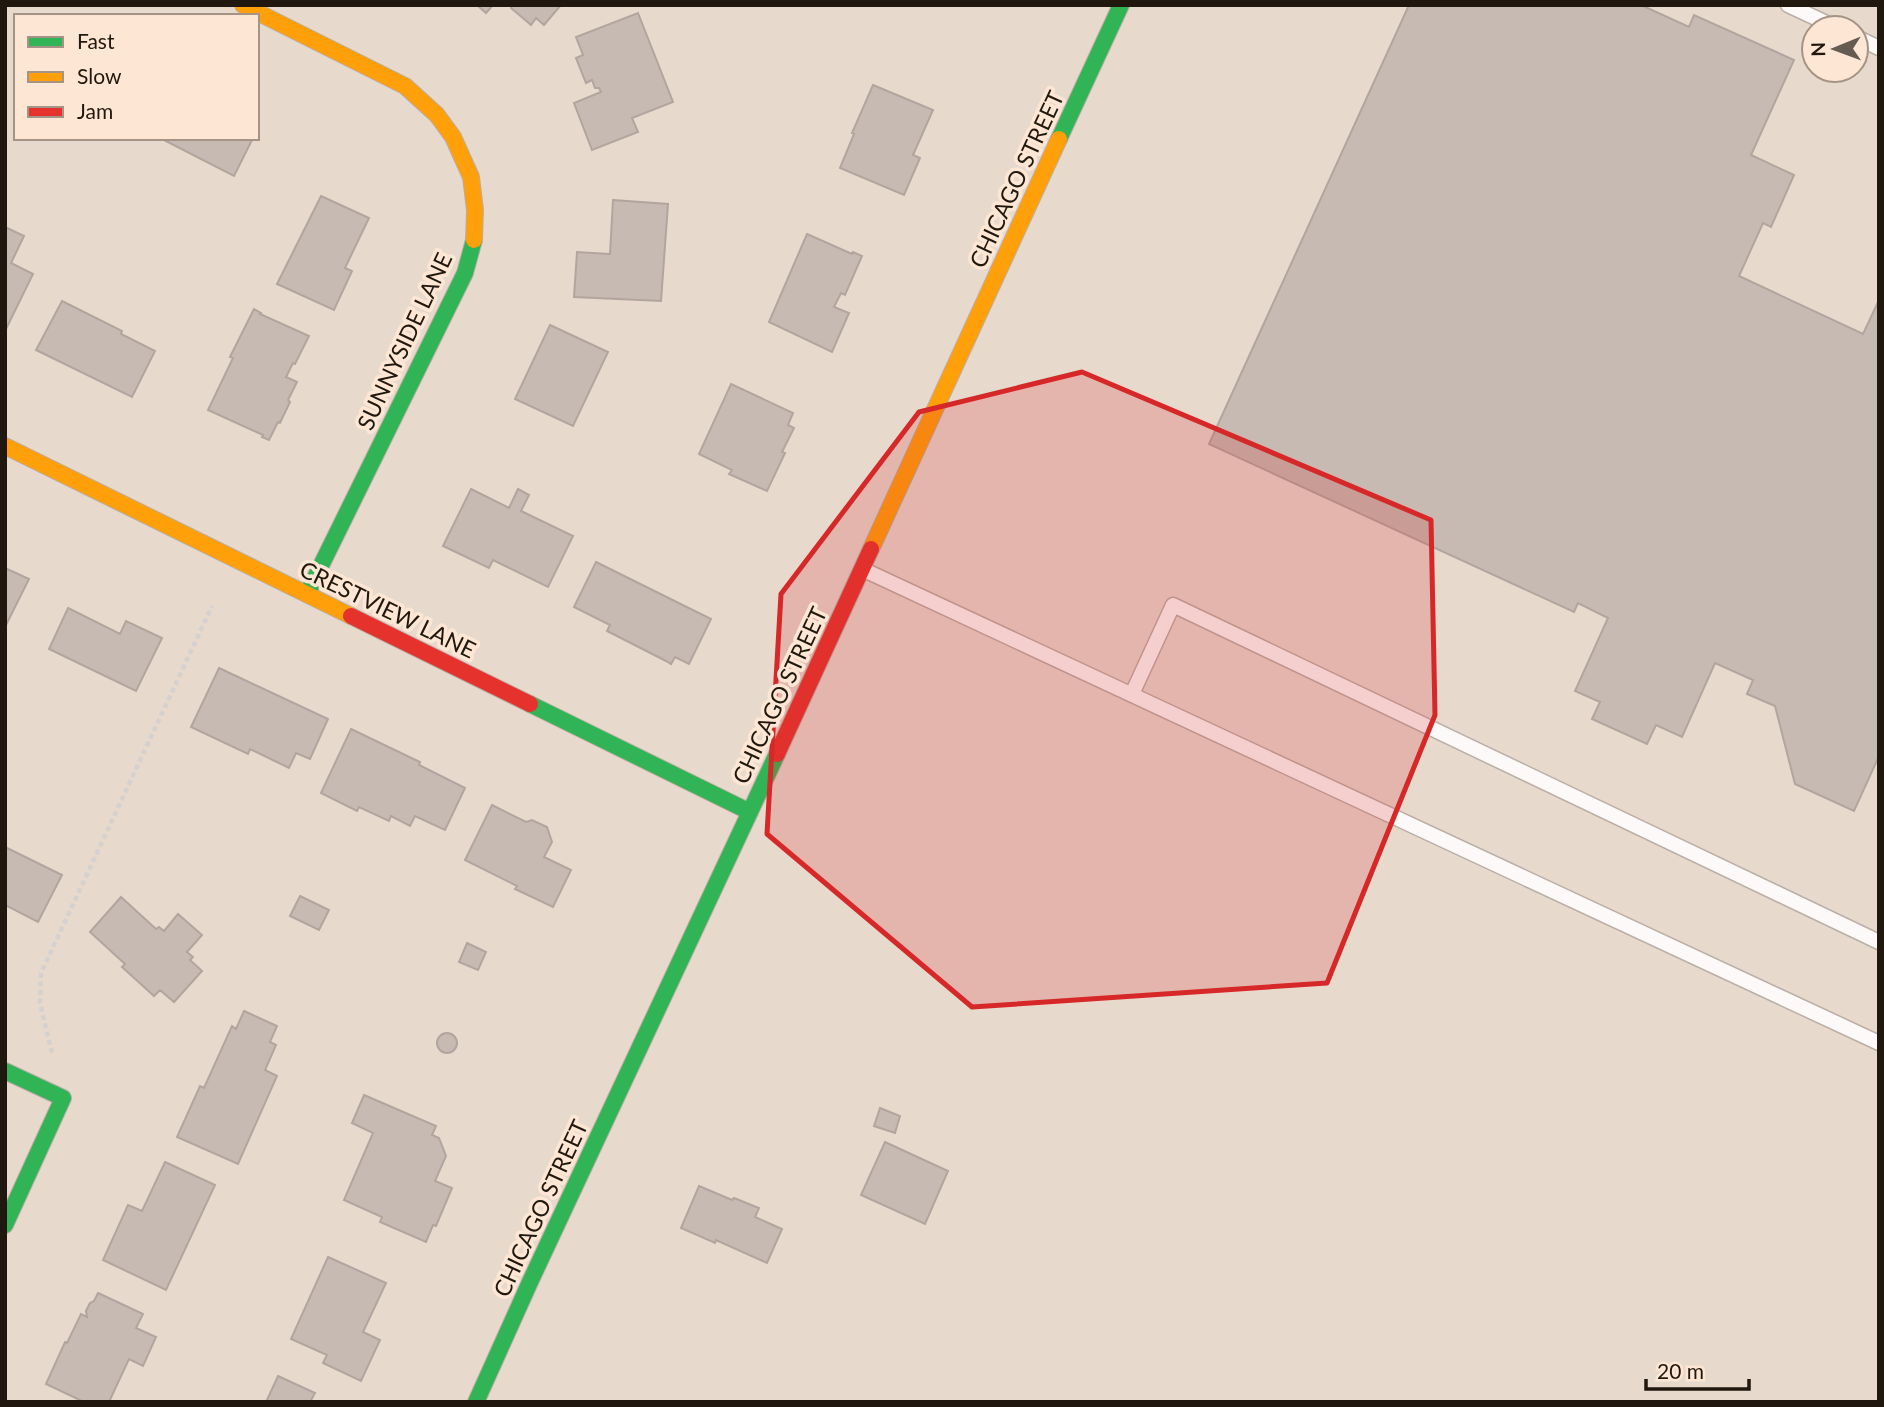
<svg xmlns="http://www.w3.org/2000/svg" width="1884" height="1407" viewBox="0 0 1884 1407" font-family="Lato,sans-serif">
	<rect width="100%" height="100%" fill="#e8d9cd"/>
	<path fill="#c7bab2" stroke="#b2a59e" stroke-width="2" d="M477 5H493L486 13Z
		M512 5H561L544 25 536 18 531 25 511 8Z
		M1409 5H1641L1689 27 1694 15 1794 60 1751 155 1794 175 1771 227 1763 223 1739 276 1863 334 1879 300V756L1854 811 1795 784 1775 706 1747 694 1753 680 1715 663 1682 737 1656 725 1647 744 1592 719 1600 702 1575 691 1608 618 1578 603 1574 612 1209 444Z
		M638 13 673 102 632 118 638 132 592 150 574 103 601 92 599 88H595L592 80 586 83 576 58 583 55 576 37Z
		M873 85 933 110 913 155 920 158 904 195 840 168 854 134 852 133Z
		M160 138H253L234 176Z
		M321 196 369 218 345 268 352 271 334 310 277 284Z
		M613 200 668 204 661 301 574 297 577 252 610 254Z
		M5 227 24 236 11 263 33 274 5 331Z
		M807 234 852 254 853 252 862 256 845 295 841 293 834 307 849 313 832 352 769 322Z
		M62 301 122 331 121 334 155 351 132 397 36 350Z
		M254 309 261 313 260 314 309 336 295 364 293 363 286 377 297 382 288 400 290 402 280 423 278 422 269 440 262 437 263 435 208 410 233 358 230 357Z
		M550 325 608 352 573 426 515 399Z
		M731 384 793 413 788 425 794 428 782 452 785 453 767 491 729 474 732 470 699 454Z
		M471 489 509 508 518 489 529 495 521 511 573 536 548 587 493 560 489 568 443 546Z
		M596 562 711 619 689 664 675 657 671 664 666 661 607 631 610 625 574 607Z
		M5 568 29 579 5 627Z
		M68 608 120 634 126 621 162 638 136 691 49 649Z
		M219 668 328 719 310 759 296 753 289 768 250 749 248 754 191 727Z
		M351 729 420 762 419 765 465 788 445 830 415 816 410 826 391 816 389 821 359 807 357 811 321 793Z
		M492 805 526 822 532 820 547 827 552 842 544 857 571 870 553 907 515 889 517 886 465 860Z
		M5 847 62 875 38 922 5 905Z
		M300 896 329 910 319 930 290 916Z
		M121 897 156 929 159 927 164 931 178 914 202 935 187 952 193 957 190 960 202 971 174 1002 160 990 154 996 122 967 125 964 90 932Z
		M467 943 486 952 478 970 459 962Z
		M244 1011 277 1026 270 1042 276 1045 265 1070 277 1076 238 1164 177 1137 200 1086 204 1088 232 1026 236 1029Z
		M437 1043a10 10 0 1 1 20 0a10 10 0 1 1-20 0Z
		M364 1095 436 1126 432 1135 439 1138 446 1156 435 1181 452 1188 436 1226 433 1225 426 1242 380 1222 382 1217 344 1200 373 1133 352 1123Z
		M880 1108 900 1116 895 1133 874 1126Z
		M885 1142 948 1171 925 1224 861 1195Z
		M165 1162 215 1185 166 1290 103 1260 128 1205 142 1211Z
		M699 1186 732 1200 734 1198 759 1208 755 1217 782 1229 767 1263 716 1240 715 1243 681 1228Z
		M328 1257 386 1283 363 1332 380 1340 361 1381 323 1363 327 1355 291 1339Z
		M98 1293 143 1314 136 1328 156 1337 143 1366 129 1359 109 1402H84L46 1384 65 1342 67 1343 81 1314 87 1317 86 1311 90 1303 94 1301Z
		M278 1376 315 1393 310 1402H266Z"/>
	<g fill="none" stroke-linecap="round" stroke-linejoin="round">
		<defs>
			<path id="lane" d="M1788 5 1837 28
				M1856 37 1879 48
				M862 569 1879 1043
				M1132 694 1173 605 1879 942"/>
			<path id="fast" d="M1059 139 1121 5
				M307 594 465 273 474 240
				M530 704 750 812
				M5 1071 63 1098 5 1225
				M476 1402 530 1282 777 754"/>
			<path id="slow" d="M243 5 405 86 437 115 453 137 471 177 475 210 474 240
				M5 446 351 616
				M871 549 1059 139"/>
			<path id="jam" d="M351 616 530 704
				M777 754 871 549"/>
		</defs>
		<use href="#lane" stroke="#baaea5" stroke-width="17"/>
		<use href="#fast" stroke="#baaea5" stroke-width="18"/>
		<use href="#slow" stroke="#baaea5" stroke-width="18"/>
		<use href="#jam" stroke="#baaea5" stroke-width="18"/>
		<path stroke="#d5d1ce" stroke-width="4.5" stroke-dasharray="5 3.5" stroke-linecap="butt" d="M52 1053 40 1003 41 973 212 606"/>
		<use href="#lane" stroke="#fcf9f8" stroke-width="14"/>
		<use href="#fast" stroke="#30b455" stroke-width="16"/>
		<use href="#slow" stroke="#ff9f0a" stroke-width="16"/>
		<use href="#jam" stroke="#e5322d" stroke-width="16"/>
	</g>
	<path fill="#d62828" fill-opacity="0.2" stroke="#d62828" stroke-width="5" stroke-linejoin="round" d="M1082 372 1431 520 1435 715 1327 983 972 1007 767 834 781 594 919 412Z"/>
	<g text-anchor="middle" dominant-baseline="central" stroke-width="7" stroke-linejoin="round" paint-order="stroke">
		<g font-size="23" fill="#20170e" stroke="#fde7d4">
			<text transform="translate(1016 179) rotate(-65)">CHICAGO STREET</text>
			<text transform="translate(404 341) rotate(-65)">SUNNYSIDE LANE</text>
			<text transform="translate(388 609) rotate(26)">CRESTVIEW LANE</text>
			<text transform="translate(779 695) rotate(-65)">CHICAGO STREET</text>
			<text transform="translate(540 1208) rotate(-65)">CHICAGO STREET</text>
		</g>
	</g>
	<rect width="1884" height="1407" fill="none" stroke="#20170e" stroke-width="14"/>
	<rect x="14" y="14" width="245" height="126" fill="#fde7d4" stroke="#a59485" stroke-width="2"/>
	<rect x="28" y="37" width="35" height="10" fill="#30b455" stroke="#a59485" stroke-width="2"/>
	<text x="77" y="49" font-size="21" fill="#20170e">Fast</text>
	<rect x="28" y="72" width="35" height="10" fill="#ff9f0a" stroke="#a59485" stroke-width="2"/>
	<text x="77" y="84" font-size="21" fill="#20170e">Slow</text>
	<rect x="28" y="107" width="35" height="10" fill="#e5322d" stroke="#a59485" stroke-width="2"/>
	<text x="77" y="119" font-size="21" fill="#20170e">Jam</text>
	<g transform="translate(1835 49) rotate(269)"><circle r="33" fill="#fde7d4" stroke="#a59485" stroke-width="2"/>
	<path d="M0-5L12 26L0 18L-12 26Z" fill="#665b51"/>
	<text y="-10" font-size="19" font-weight="bold" text-anchor="middle" fill="#20170e">N</text>
	</g>
	<path d="M1646 1379v10h103v-10" fill="none" stroke="#20170e" stroke-width="3.5"/>
	<text x="1657" y="1379" font-size="21" fill="#20170e" stroke="#fde7d4" stroke-width="5" paint-order="stroke">20 m</text>
</svg>
